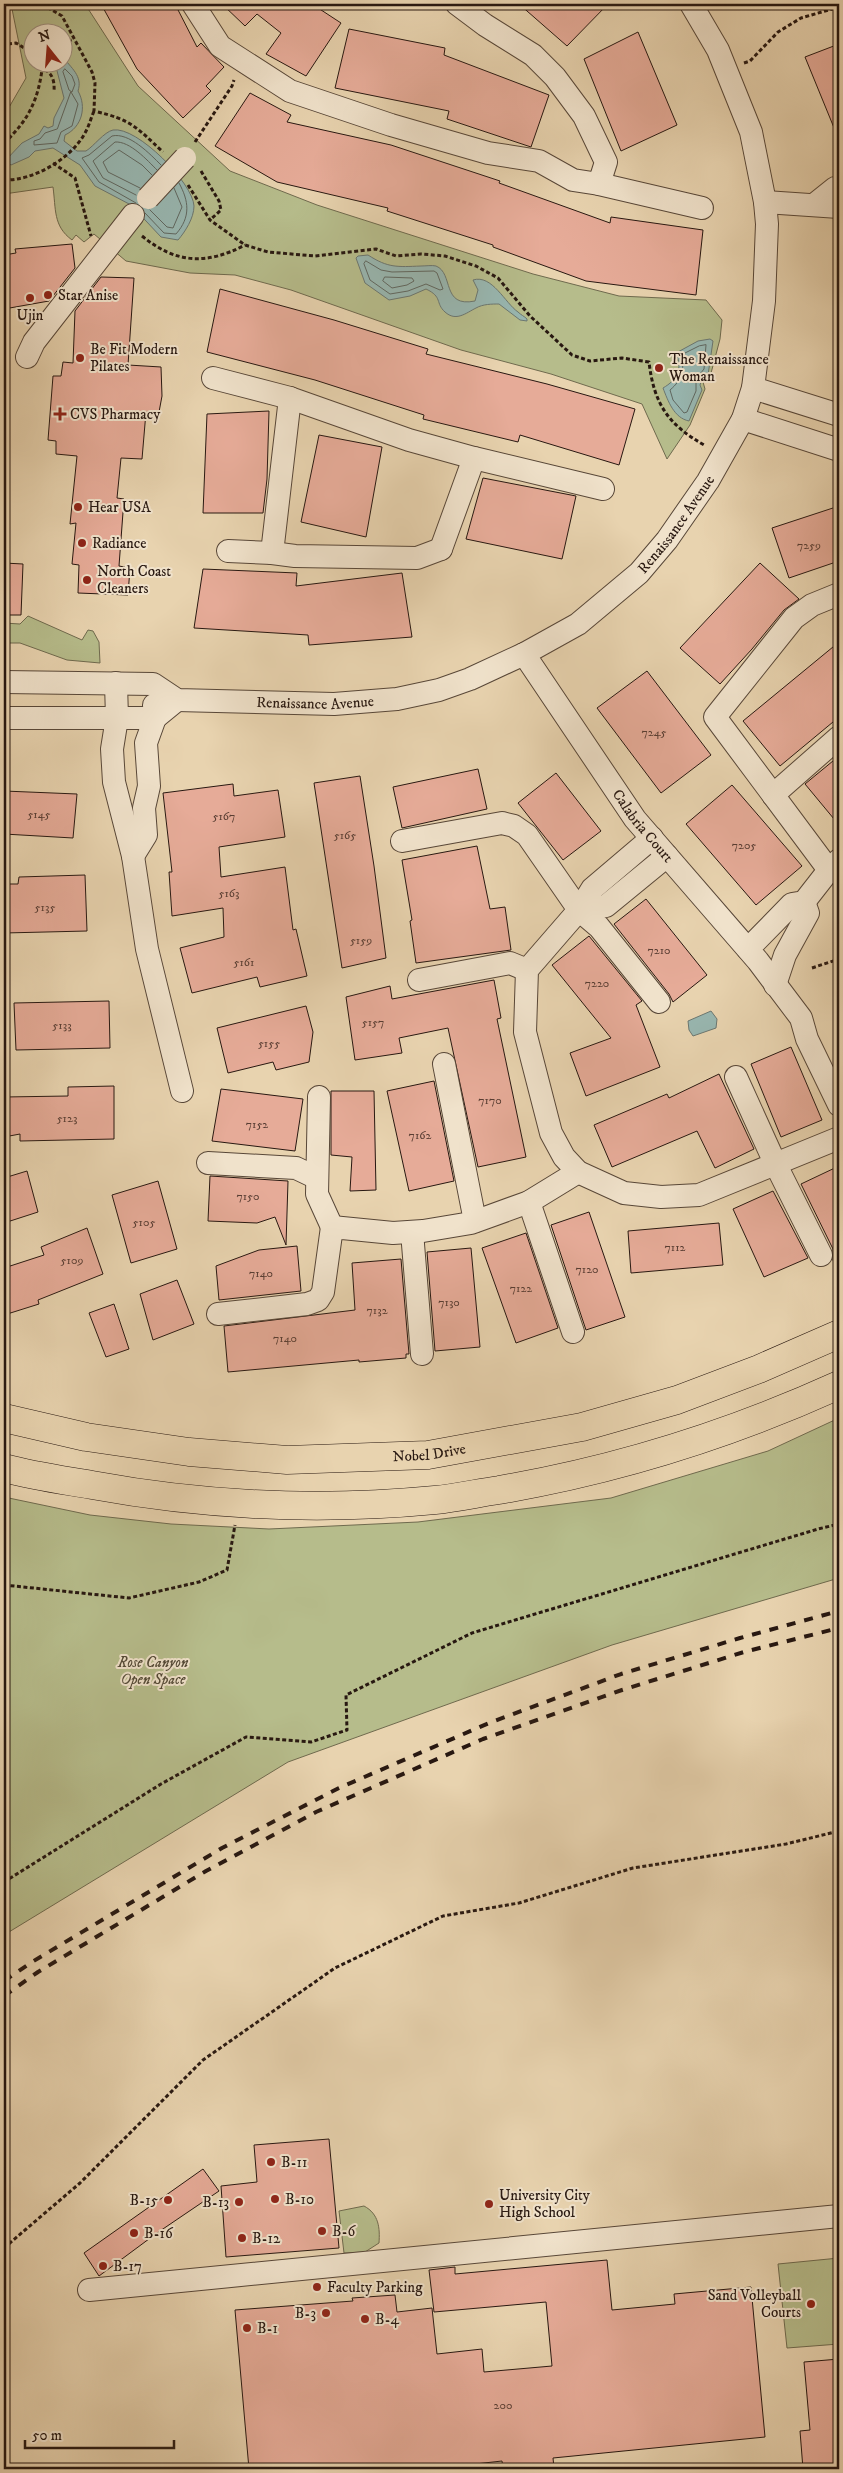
<svg xmlns="http://www.w3.org/2000/svg" width="843" height="2473" viewBox="0 0 843 2473" font-family="'IM FELL DW Pica',serif">
	<rect width="100%" height="100%" fill="#e8d3af"/>
	<filter id="stains"><feTurbulence type="fractalNoise" baseFrequency=".004" numOctaves="4"/><feColorMatrix values="0 0 0 0 .2 0 0 0 0 .09 0 0 0 0 .02 0 0 0 .5 -.17"/></filter>
	<radialGradient id="worn" r=".72"><stop offset=".6" stop-color="#630" stop-opacity="0"/><stop offset="1" stop-color="#630" stop-opacity=".3"/></radialGradient>
	<path fill="#b6bc8b" stroke="#6f6a4e" fill-rule="evenodd" d="M11 4H85L138 86 230 171 317 205 533 274 619 296 706 300 722 320 720 339 710 377 703 382 705 389 690 425 667 459 642 404 551 374 461 350 291 290 235 275 190 273 126 261 94 234 84 242 76 235 72 240C53 226 56 209 53 187L4 194V116L26 78ZM32 32H62V62H32Z
		M28 616 82 640 88 630 93 631 99 642 100 663 67 660 20 643H4V623L20 624Z
		M839 1418V1578L612 1645 288 1762 4 1935V1497L90 1515 171 1524 269 1529 418 1522 611 1498 768 1451Z
		M364 2206C379 2214 380 2228 379 2243L365 2252 344 2253 339 2211Z
		M839 2258V2344L787 2348 778 2264Z"/>
	<path fill="#98b7b1" stroke="#6b7771" d="M63 57C71 68 83 76 78 91 87 107 82 127 65 135L64 141 77 151H86C94 146 104 132 113 130 137 126 193 183 194 206 194 218 185 232 178 240L161 237 131 205 95 186 80 165 53 148 35 151 29 157 11 165 5 161 22 143 39 134 44 126 48 128 53 126 54 118 64 98 55 63 62 62Z
		M368 255C388 268 397 267 421 266 426 266 432 265 436 266 454 273 441 308 475 301L478 290 473 280C492 274 505 303 518 312 521 315 524 316 527 319V321L520 320 499 304C492 304 483 304 476 308 466 313 456 322 445 312 435 303 443 297 426 289L410 296 389 300 365 283 356 258 358 256Z
		M710 339 713 341 708 375 703 376 700 385 702 390 689 421C674 418 668 401 663 388 677 380 683 369 676 353L698 341Z
		M711 1011 717 1019 716 1028 693 1036 689 1030 688 1021Z"/>
	<g fill="none" stroke-linecap="round" stroke-linejoin="round">
		<path stroke="#606861" stroke-width="1" d="M65 69 72 76 75 84 72 92 69 90 63 72Z
			M71 92 78 104 72 126 61 132 57 143 34 145V141L40 139 45 133 57 129Z
			M140 188 108 172 103 162 119 150 142 165 152 175
			M136 195 103 178 93 161 115 142C130 141 147 160 157 170
			M136 203 99 182 82 158 89 155 112 136C129 132 150 154 161 165
			M150 210 167 227 173 228 182 207 174 188
			M145 213 164 233 176 234C191 217 189 201 179 183
			M366 261 381 270 392 272 434 271 437 273 443 289 440 290 426 284 408 291 390 294 370 280 364 264Z
			M385 277 412 278 414 281 407 285 392 288 383 281Z
			M706 345 704 369 696 379V391L687 412 684 413 673 400 670 390C683 379 683 371 683 354L699 346Z"/>
	</g>
	<path fill="#e6ab98" stroke="#281811" d="M101 4H175L197 47 201 43 224 67 206 86 211 91 183 118 137 69Z
		M222 4H312L341 23 306 76 266 54 281 33 257 14 245 26Z
		M519 4H608L567 46Z
		M349 29 445 48 444 55 549 95 531 147 447 119 449 111 335 88Z
		M638 32 677 125 621 151 584 59Z
		M839 44V140L805 57Z
		M250 93 291 115 287 122 391 145 500 181 499 183 610 223 611 217 703 230 696 295 586 281 493 247V245L387 211 388 208 277 182 215 146Z
		M72 244 75 268 49 301 4 309V255L16 253 15 249Z
		M101 277 134 278 128 365 161 367 162 396 159 412H146L142 459 121 458 117 498 124 499 119 566 130 568 128 595 78 593 79 565 72 564 76 523 70 524 77 456 56 454V441L48 440 53 376H61L63 362 73 363 75 311Z
		M220 289 334 320 428 349 426 354 547 384 635 409 619 465 520 435 518 442 423 419 424 415 315 380 207 352Z
		M269 411 267 479 263 513H203L207 414Z
		M319 435 382 447 366 537 301 522Z
		M483 478 576 496 562 559 466 539Z
		M839 506V561L789 578 772 528Z
		M4 563 23 564 21 615H4Z
		M760 563 799 599 784 610 752 649 720 684 680 648Z
		M203 569 297 573 296 586 402 573 412 637 309 645 308 635 194 628Z
		M839 642V717L780 766 743 721Z
		M647 671 711 755 661 793 597 708Z
		M839 756V825L805 784Z
		M478 769 487 809 402 828 393 787Z
		M556 773 601 831 563 860 518 803Z
		M360 776 374 866 386 958 342 968 314 783Z
		M233 784 234 796 278 790 285 837 219 847 221 877 285 867 293 930 296 929 307 976 260 987 257 977 192 993 180 948 224 937 223 908 172 916 169 872H172L163 793Z
		M732 785 802 866 756 905 686 824Z
		M4 791 77 794 73 838 4 834Z
		M477 846 490 909 505 907 511 950 416 963 410 921 412 920 402 860Z
		M85 875 87 931 4 933V884H18L19 877Z
		M646 899 707 975 673 1002 669 994 614 924Z
		M589 936 642 1001 636 1005 660 1067 586 1096 570 1053 611 1038 552 965Z
		M494 980 501 1018 497 1019 526 1157 478 1167 448 1028 399 1038 402 1053 355 1060 346 997 390 986 392 999Z
		M109 1001 110 1048 16 1050 14 1003Z
		M306 1006 313 1032 309 1062 276 1070 273 1062 228 1073 217 1028Z
		M791 1047 822 1120 781 1137 751 1064Z
		M719 1074 754 1149 715 1168 697 1131 612 1167 594 1125 667 1094 669 1098Z
		M434 1081 454 1181 409 1191 387 1091Z
		M114 1086V1139L20 1141V1134L4 1137V1097L68 1096V1087Z
		M221 1089 303 1099 295 1151 212 1141Z
		M331 1091H374L376 1190 350 1191 352 1157 331 1155Z
		M839 1166V1275L833 1260V1249L801 1184Z
		M27 1171 38 1212 4 1223V1178Z
		M210 1176 288 1181 286 1245 275 1217 257 1223 208 1221Z
		M158 1181 177 1249 131 1263 112 1195Z
		M773 1191 808 1258 764 1277 733 1209Z
		M589 1212 625 1317 586 1330 551 1225Z
		M719 1223 723 1265 631 1273 628 1231Z
		M87 1228 103 1274 38 1300 39 1304 4 1315V1268L44 1255 41 1247Z
		M526 1233 558 1328 516 1343 482 1248Z
		M297 1246 301 1291 219 1300 216 1266 259 1250Z
		M471 1248 480 1347 435 1351 427 1252Z
		M401 1259 409 1354H406V1358L359 1362V1360L228 1372 224 1326 355 1310 352 1263Z
		M177 1280 194 1324 153 1340 140 1294Z
		M114 1304 129 1349 106 1357 89 1313Z
		M329 2139 339 2248 226 2257 221 2186 257 2182 254 2145Z
		M203 2169 219 2191 157 2233 99 2276 84 2253Z
		M607 2260 612 2310 675 2304 674 2294 751 2287 765 2437 553 2458 554 2468 536 2469H503L502 2461 466 2465 461 2469H249L235 2310 353 2301 352 2298 395 2295 397 2312 432 2308 437 2354 482 2349 484 2372 552 2366 546 2302 434 2312 429 2270 455 2267V2274Z
		M839 2359V2469H803L800 2431 810 2430 804 2362Z"/>
	<g fill="none" stroke-linecap="round" stroke-linejoin="round">
		<defs>
			<g id="minor">
				<path d="M193 4 220 46 290 91 391 125 488 153 539 161 573 180 599 184 606 162 584 116 555 77 533 55 485 25 457 4"/>
				<path d="M599 184 702 208"/>
				<path d="M765 202 839 207"/>
				<path d="M815 204 835 188H839"/>
				<path d="M27 357 34 342 133 215"/>
				<path d="M213 378 290 398 409 440 474 458 603 489"/>
				<path d="M753 388 839 415"/>
				<path d="M743 419 839 450"/>
				<path d="M441 549 474 458"/>
				<path d="M228 551 272 553 295 556 417 558 441 549"/>
				<path d="M272 553 290 398"/>
				<path id="s1" d="M524 654 635 819 758 961 801 1018 807 1039 839 1105"/>
				<path id="s2" d="M4 682 153 684 177 700 334 704 397 699 439 690 470 679 524 654 578 624 639 573 667 540 708 481 743 419 753 388 764 301 767 224 765 202 751 132 718 50 691 4"/>
				<path d="M116 683 117 718 112 749 114 782 133 856 147 949 182 1091"/>
				<path d="M4 718H155L177 700"/>
				<path d="M773 795 839 737"/>
				<path d="M402 841 502 823 514 826 527 835 579 910"/>
				<path d="M133 856 146 835 144 808 149 786 146 743 155 718 154 705"/>
				<path d="M829 870 715 717 794 618 812 605 839 594"/>
				<path d="M579 910 606 906 667 856"/>
				<path d="M579 910 592 889 652 838"/>
				<path d="M748 949 792 904 804 902 829 870 839 860"/>
				<path d="M419 980 510 963 527 970"/>
				<path d="M775 985 785 955 808 913 804 902"/>
				<path d="M659 1002 599 927 579 910 527 970 525 1032 551 1133 564 1157 578 1172 624 1193 661 1197 699 1195 839 1138"/>
				<path d="M444 1064 475 1221"/>
				<path d="M736 1077 775 1163 821 1255"/>
				<path d="M319 1097 317 1194 332 1227"/>
				<path d="M208 1163 296 1168 317 1178"/>
				<path d="M529 1202 573 1332"/>
				<path d="M412 1232 422 1354"/>
				<path d="M218 1314 307 1304 318 1300 323 1292 332 1227 393 1233 423 1231 471 1223 529 1202 578 1172"/>
				<path d="M89 2290 839 2216"/>
			</g>
			<g id="major">
				<path id="s3" d="M4 1418 86 1437 189 1452 287 1460 428 1455 582 1427 677 1400 759 1369 839 1334"/>
				<path d="M4 1468C33 1476 63 1480 92 1485 206 1506 320 1511 435 1500 456 1498 478 1493 499 1490 616 1470 731 1434 839 1385"/>
			</g>
		</defs>
		<use href="#minor" stroke="#584738" stroke-width="24"/>
		<use href="#major" stroke="#281811" stroke-width="29"/>
		<path stroke="#281811" stroke-width="3" stroke-dasharray="4 2.5" stroke-linecap="butt" d="M42 4 62 16 92 72 95 83 94 111C132 120 136 127 163 152
			M8 44 16 43 26 49 32 59
			M62 44 74 39
			M35 62 37 66C50 71 55 76 54 92
			M744 63 750 61 778 32 801 18 839 7
			M195 142 232 86 234 80
			M4 143C30 119 39 98 43 62
			M53 163 75 178 91 236
			M201 171 219 201 221 210 210 220
			M4 180C33 181 71 159 85 133 89 126 91 118 94 111
			M188 185 210 220 245 245 268 252 315 256 376 249 396 256 421 254 445 256 476 266 498 278 530 316 572 355 590 361 622 358 649 362C654 404 668 425 706 446
			M142 236C176 264 207 265 245 245
			M812 968 839 959
			M4 1585 129 1598 199 1582 227 1570 235 1525
			M4 1882 161 1784 246 1737 311 1742 347 1730 346 1695 472 1633 818 1529 839 1524
			M4 2248 80 2183 203 2060 335 1968 443 1916 519 1903 633 1868 786 1844 839 1831"/>
		<use href="#minor" stroke="#f0e2cb" stroke-width="22"/>
		<use href="#major" stroke="#e8d3af" stroke-width="28"/>
		<path stroke="#281811" stroke-width="4" stroke-dasharray="9 9" stroke-linecap="butt" d="M4 1981 32 1962 222 1848 339 1788 489 1723 621 1674 740 1638 839 1611
			M4 1996 38 1972 206 1871 316 1812 483 1739 622 1690 744 1652 839 1628"/>
		<defs>
			<path id="minor-bridge" d="M148 198 185 158"/>
		</defs>
		<use href="#minor-bridge" stroke="#584738" stroke-width="24" stroke-linecap="butt"/>
		<use href="#minor-bridge" stroke="#f0e2cb" stroke-width="22"/>
	</g>
	<g fill="#8f2418" stroke="#f0e2cb" stroke-width="2">
		<circle cx="48" cy="295" r="5"/>
		<circle cx="30" cy="298" r="5"/>
		<circle cx="80" cy="358" r="5"/>
		<circle cx="659" cy="368" r="5"/>
		<path d="M57.5 406.5h5v5h5v5h-5v5h-5v-5h-5v-5h5z"/>
		<circle cx="78" cy="507" r="5"/>
		<circle cx="82" cy="543" r="5"/>
		<circle cx="87" cy="580" r="5"/>
		<circle cx="271" cy="2162" r="5"/>
		<circle cx="275" cy="2199" r="5"/>
		<circle cx="168" cy="2200" r="5"/>
		<circle cx="239" cy="2202" r="5"/>
		<circle cx="489" cy="2204" r="5"/>
		<circle cx="322" cy="2231" r="5"/>
		<circle cx="134" cy="2233" r="5"/>
		<circle cx="242" cy="2238" r="5"/>
		<circle cx="103" cy="2266" r="5"/>
		<circle cx="317" cy="2287" r="5"/>
		<circle cx="811" cy="2304" r="5"/>
		<circle cx="326" cy="2313" r="5"/>
		<circle cx="365" cy="2319" r="5"/>
		<circle cx="247" cy="2328" r="5"/>
	</g>
	<g text-anchor="middle" dominant-baseline="central" stroke-width="4" stroke-linejoin="round" paint-order="stroke">
		<g font-size="12" fill="#583d33">
			<text x="809" y="545">7259</text>
			<text x="654" y="732">7245</text>
			<text x="39" y="814">5145</text>
			<text x="224" y="816">5167</text>
			<text x="345" y="835">5165</text>
			<text x="744" y="845">7205</text>
			<text x="229" y="893">5163</text>
			<text x="45" y="907">5135</text>
			<text x="361" y="940">5159</text>
			<text x="659" y="950">7210</text>
			<text x="244" y="962">5161</text>
			<text x="597" y="983">7220</text>
			<text x="373" y="1022">5157</text>
			<text x="62" y="1025">5133</text>
			<text x="269" y="1043">5155</text>
			<text x="490" y="1100">7170</text>
			<text x="67" y="1118">5123</text>
			<text x="257" y="1124">7152</text>
			<text x="420" y="1135">7162</text>
			<text x="248" y="1196">7150</text>
			<text x="144" y="1222">5105</text>
			<text x="675" y="1247">7112</text>
			<text x="72" y="1260">5109</text>
			<text x="587" y="1269">7120</text>
			<text x="261" y="1273">7140</text>
			<text x="521" y="1288">7122</text>
			<text x="449" y="1302">7130</text>
			<text x="377" y="1310">7132</text>
			<text x="285" y="1338">7140</text>
			<text x="503" y="2405">200</text>
		</g>
		<g font-size="15" fill="#281811" stroke="#f0e2cb" text-anchor="start">
			<text x="58" y="295">Star Anise</text>
			<text x="30" y="315" text-anchor="middle">Ujin</text>
			<text x="90" y="349">Be Fit Modern<tspan x="90" dy="17">Pilates</tspan></text>
			<text x="669" y="359">The Renaissance<tspan x="669" dy="17">Woman</tspan></text>
			<text x="70" y="414">CVS Pharmacy</text>
			<text x="88" y="507">Hear USA</text>
			<text x="92" y="543">Radiance</text>
			<text x="97" y="571">North Coast<tspan x="97" dy="17">Cleaners</tspan></text>
			<text x="281" y="2162">B-11</text>
			<text x="499" y="2195">University City<tspan x="499" dy="17">High School</tspan></text>
			<text x="285" y="2199">B-10</text>
			<text x="158" y="2200" text-anchor="end">B-15</text>
			<text x="229" y="2202" text-anchor="end">B-13</text>
			<text x="332" y="2231">B-6</text>
			<text x="144" y="2233">B-16</text>
			<text x="252" y="2238">B-12</text>
			<text x="113" y="2266">B-17</text>
			<text x="327" y="2287">Faculty Parking</text>
			<text x="801" y="2295" text-anchor="end">Sand Volleyball<tspan x="801" dy="17">Courts</tspan></text>
			<text x="316" y="2313" text-anchor="end">B-3</text>
			<text x="375" y="2319">B-4</text>
			<text x="257" y="2328">B-1</text>
		</g>
		<g font-size="15" fill="#281811" stroke="#f0e2cb">
			<text stroke="none"><textPath href="#s2" startOffset="736">Renaissance Avenue</textPath></text>
			<text stroke="none"><textPath href="#s2" startOffset="316">Renaissance Avenue</textPath></text>
			<text stroke="none"><textPath href="#s1" startOffset="209">Calabria Court</textPath></text>
			<text stroke="none"><textPath href="#s3" startOffset="429">Nobel Drive</textPath></text>
		</g>
		<g font-size="15" font-style="italic" fill="#534936" stroke="#f0e2cb">
			<text x="153" y="1662">Rose Canyon<tspan x="153" dy="17">Open Space</tspan></text>
		</g>
	</g>
	<rect width="843" height="2473" fill="none" stroke="#e8d3af" stroke-width="20"/>
	<rect x="5" y="5" width="833" height="2463" fill="none" stroke="#281811" stroke-width="2.5"/>
	<rect x="10" y="10" width="823" height="2453" fill="none" stroke="#281811"/>
	<g transform="translate(48 48) rotate(343)"><circle r="24" fill="#f0e2cb" stroke="#a09181"/>
	<path d="M0-4L9 19L0 12L-9 19Z" fill="#8f2418"/>
	<text y="-8" font-size="14" font-weight="bold" text-anchor="middle" fill="#281811">N</text>
	</g>
	<path d="M25 2440v8h149v-8" fill="none" stroke="#281811" stroke-width="2.5"/>
	<text x="32" y="2440" font-size="15" fill="#281811" stroke="#f0e2cb" stroke-width="4" paint-order="stroke">50 m</text>
	<rect width="100%" height="100%" filter="url(#stains)"/>
	<rect width="100%" height="100%" fill="url(#worn)"/>
</svg>
